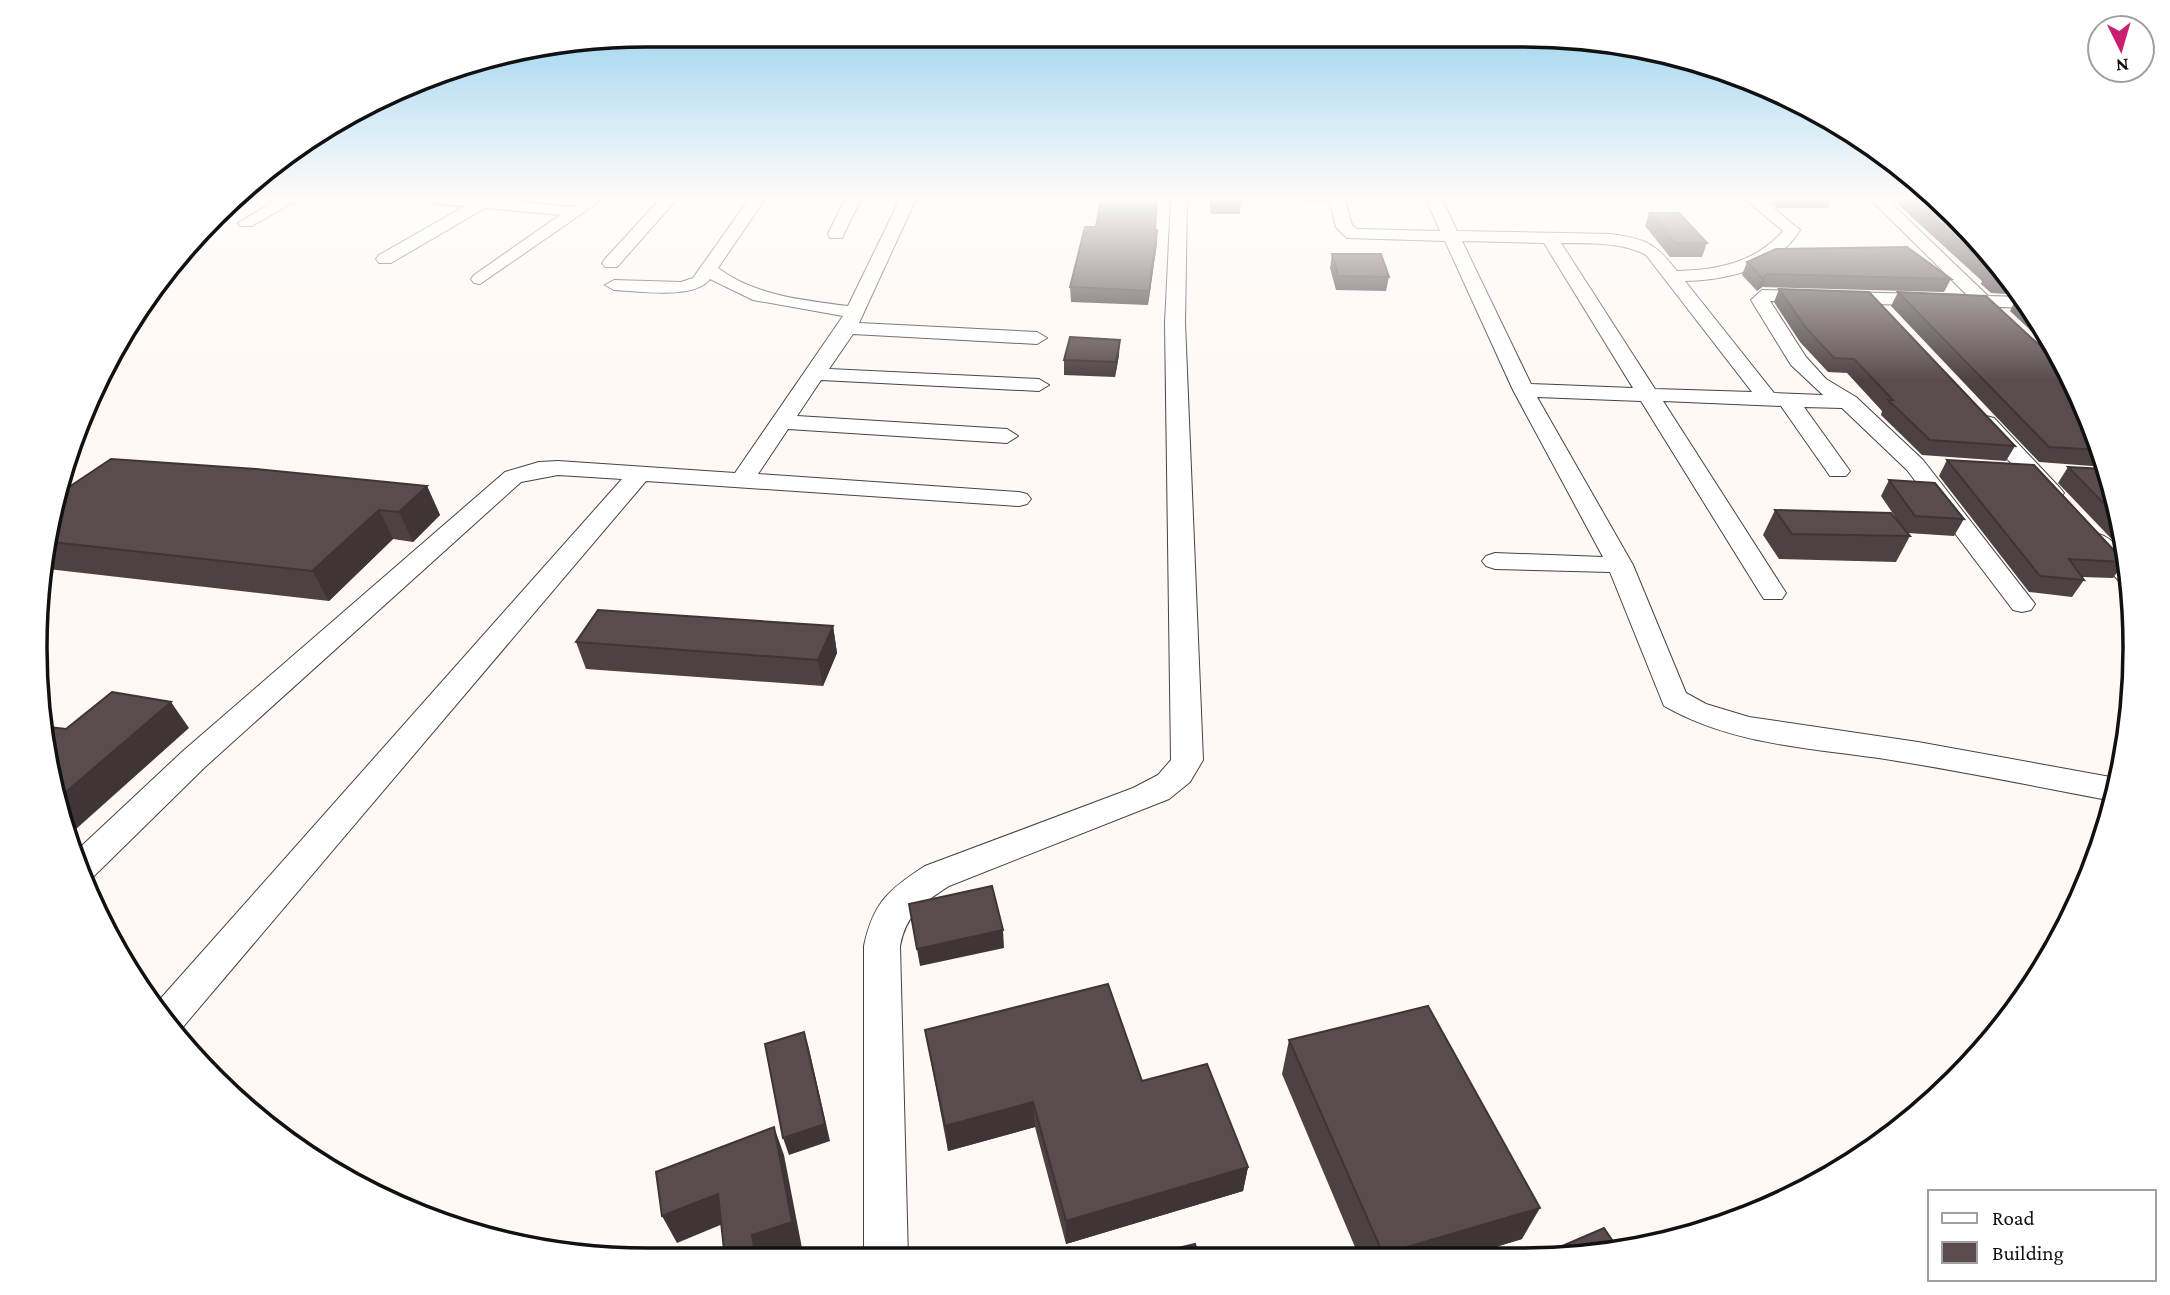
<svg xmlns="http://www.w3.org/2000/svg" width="2170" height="1295" viewBox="0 0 2170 1295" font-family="'Crimson Pro',serif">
	<rect width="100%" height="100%" fill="#fff8f4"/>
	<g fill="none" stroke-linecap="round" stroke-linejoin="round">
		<defs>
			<path id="minor" d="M278 199H299L252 226H240L238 223Z
				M427 199H493L573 207 584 199H603L480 284 474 283 471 279 474 275 560 215 485 208 391 263H379L376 259 379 255 465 206 435 204Z
				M660 199H677L617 267H605L602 263 605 259Z
				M749 199H765L718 268C756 296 802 300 848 306L900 199H916L859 323 1037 332 1047 338 1037 344 853 334 829 369 1039 379 1049 385 1039 391 821 380 797 416 1007 429 1018 436 1007 443 788 429 758 474 1019 492 1027 494 1031 499 1027 504 1019 506 646 481 177 1034 161 1020 154 1006 622 479 558 475 521 482 205 767 92 878 86 879 73 854 183 751 505 472 539 462 558 461 735 473 843 316 753 300 710 279C695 300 638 291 614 290L605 285 614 280 681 282 693 278Z
				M845 199H861L842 238H830L828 234Z
				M1171 199H1187L1185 323 1203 760 1190 782 1169 799 949 886C923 903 906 914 900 946L908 1259H864V946C873 903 889 889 925 866L1133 788 1158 775 1171 760 1165 323Z
				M1329 199H1345L1352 225 1357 229 1440 231 1426 199H1442L1457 231 1611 234C1646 239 1655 243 1677 271 1717 270 1755 263 1783 231L1745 199H1763L1800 230C1776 269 1728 280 1685 281L1774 393 1823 395 1791 365 1751 300 1762 290 1967 295 1870 199H1887L1988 296 2024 297 2032 308 1998 307 1989 313 1978 307 1770 301 1806 357 1826 379 1856 397 1923 460 2035 604 2031 610 2022 612 2013 610 1907 470 1842 408 1804 407 1850 471 1846 476H1830L1781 406 1663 401 1786 593 1782 599H1764L1760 593 1641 401 1537 397 1633 565 1686 693 1706 704 1749 717 1918 742 2116 778 2120 779 2113 801C2039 787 1966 772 1891 760 1814 748 1734 746 1664 706L1610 572 1495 569 1486 566 1482 561 1486 556 1495 553 1603 557 1513 390 1445 241 1347 238 1336 227ZM1462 241 1544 243 1633 388 1531 384ZM1561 243C1590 244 1619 241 1646 255L1752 392 1655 389Z
				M1986 416 1994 418 2060 488 2064 493 2060 498H2044L1978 428 1975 423 1978 418Z
				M2096 533C2121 540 2126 561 2129 583L2119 581 2083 541 2087 536Z"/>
		</defs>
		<use href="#minor" stroke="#444" stroke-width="2"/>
		<use href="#minor" fill="#fff" fill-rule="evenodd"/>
	</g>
	<path fill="#4d4142" d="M1209 199H1241L1240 214H1211Z
		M1302 199H1327V202L1302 201Z
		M1766 199H1832L1828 208H1778Z
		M1892 199H1937L1956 215 2022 295 1991 293 1981 284 1982 281Z
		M1649 213 1707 243 1702 257H1670L1645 226Z
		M1155 229 1157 230V243L1148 305 1071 302 1070 287Z
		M1332 254 1389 277 1386 291 1336 290 1330 268Z
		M1747 262 1951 279 1944 292 1762 287 1757 291 1742 275Z
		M1779 289 2015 446 2006 461 1922 455 1881 415 1882 411 1847 373 1828 372 1800 342 1774 302Z
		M1898 292 2089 413 2105 467 2039 462 1891 306Z
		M2017 297 2032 308 2057 355 2010 311Z
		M1119 355 1115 377 1064 375V360Z
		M1947 460 2125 562 2113 578 2082 577 2084 580 2072 597 2029 592 1939 476Z
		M2068 467 2105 469 2123 528 2126 554 2058 483Z
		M1889 480 1964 519 1954 536 1908 533 1910 536 1896 562 1779 559 1763 535 1775 510 1896 518 1881 496Z
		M427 486 440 515 413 542 393 539 329 601 48 569 60 493Z
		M833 626 837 653 823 686 586 669 576 642Z
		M925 1030 1142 1081 1248 1167 1243 1191 1066 1244 1035 1127 948 1151Z
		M1289 1040 1522 1239 1456 1259H1360L1282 1074Z"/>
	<path fill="#3f3536" d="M1157 230V243L1148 305 1149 291Z
		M1767 274 1762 287 1757 291 1762 278Z
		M1120 340 1119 355 1115 377 1116 362Z
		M427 486 440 515 413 542 399 512Z
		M379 510 393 539 329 601 312 571Z
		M833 626 837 653 823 686 818 660Z
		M171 702 189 728 66 838 60 797Z
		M1003 930 1004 948 920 966 917 949Z
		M804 1032 809 1049 830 1141 789 1155 783 1138Z
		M1033 1102 1035 1127 948 1151 945 1126Z
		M774 1127 784 1155 802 1248 772 1259H756L752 1235Z
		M1248 1167 1243 1191 1066 1244V1221Z
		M718 1194 730 1221 677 1243 662 1216Z
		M1540 1208 1522 1239 1456 1259H1381L1383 1254Z"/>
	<path fill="#5a4c4d" stroke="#3f3536" stroke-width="2" d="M1101 199H1157L1155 229 1157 230 1149 291 1070 287 1085 227H1096Z
		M1211 199H1241V204L1212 203Z
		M1912 199H1937L1956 215 2010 280H1998L1988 270 1989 268Z
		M1649 213H1679L1707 243H1675Z
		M1907 247 1951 279 1767 274 1762 278 1747 262 1776 249Z
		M1332 254H1381L1389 277 1338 276Z
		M1779 289 1869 292 2015 446 1930 440 1888 400H1893L1854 359 1834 358 1806 328Z
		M1898 292 1986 296 2064 368 2089 413 2100 450 2049 447Z
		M2017 297H2023L2035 312Z
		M1070 337 1120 340 1116 362 1064 360Z
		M111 459 256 469 427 486 399 512 379 510 312 571 52 542 60 493Z
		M1947 460 2034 465 2125 562 2069 559 2084 580 2040 576Z
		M2068 467 2105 469 2121 521Z
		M1889 480 1935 483 1964 519 1915 516Z
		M1775 510 1891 513 1910 536 1792 534Z
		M598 610 833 626 818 660 576 642Z
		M112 692 171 702 60 797 48 727 66 729Z
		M992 886 1003 930 917 949 909 904Z
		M1108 984 1142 1081 1207 1064 1248 1167 1066 1221 1033 1102 945 1126 925 1030Z
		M1428 1006 1540 1208 1383 1254 1289 1040Z
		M804 1032 825 1124 783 1138 765 1044Z
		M774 1127 792 1222 752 1235 756 1259H725L718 1194 662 1216 656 1172Z
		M1604 1228 1618 1249 1563 1259H1532Z
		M1195 1244 1199 1259H1132Z"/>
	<linearGradient id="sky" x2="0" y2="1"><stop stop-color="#94d0ee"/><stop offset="0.52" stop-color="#fffcfa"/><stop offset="1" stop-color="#fffcfa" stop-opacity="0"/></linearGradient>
	<rect width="2170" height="381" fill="url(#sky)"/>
	<path d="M0 0H2170V1295H0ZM647 47H1523A600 600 0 0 1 2123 647V648A600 600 0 0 1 1523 1248H647A600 600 0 0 1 47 648V647A600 600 0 0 1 647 47Z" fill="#fff" fill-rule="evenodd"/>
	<path fill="none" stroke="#111" stroke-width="3.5" d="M647 47H1523A600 600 0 0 1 2123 647V648A600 600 0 0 1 1523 1248H647A600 600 0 0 1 47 648V647A600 600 0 0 1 647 47Z"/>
	<rect x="1928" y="1190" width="228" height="91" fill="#ffffff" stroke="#a0a0a0" stroke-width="2"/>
	<rect x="1942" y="1213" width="35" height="10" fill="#ffffff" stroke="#a0a0a0" stroke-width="2"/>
	<text x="1992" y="1225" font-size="21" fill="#111111">Road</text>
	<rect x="1942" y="1242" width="35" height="21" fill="#5a4c4d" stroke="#a0a0a0" stroke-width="2"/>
	<text x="1992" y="1260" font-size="21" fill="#111111">Building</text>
	<g transform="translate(2121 49) rotate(175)"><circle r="33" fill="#ffffff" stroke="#a0a0a0" stroke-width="2"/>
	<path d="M0-5L12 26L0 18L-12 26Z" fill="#ca1f6f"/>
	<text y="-10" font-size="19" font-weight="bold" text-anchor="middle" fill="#111111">N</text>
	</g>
</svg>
